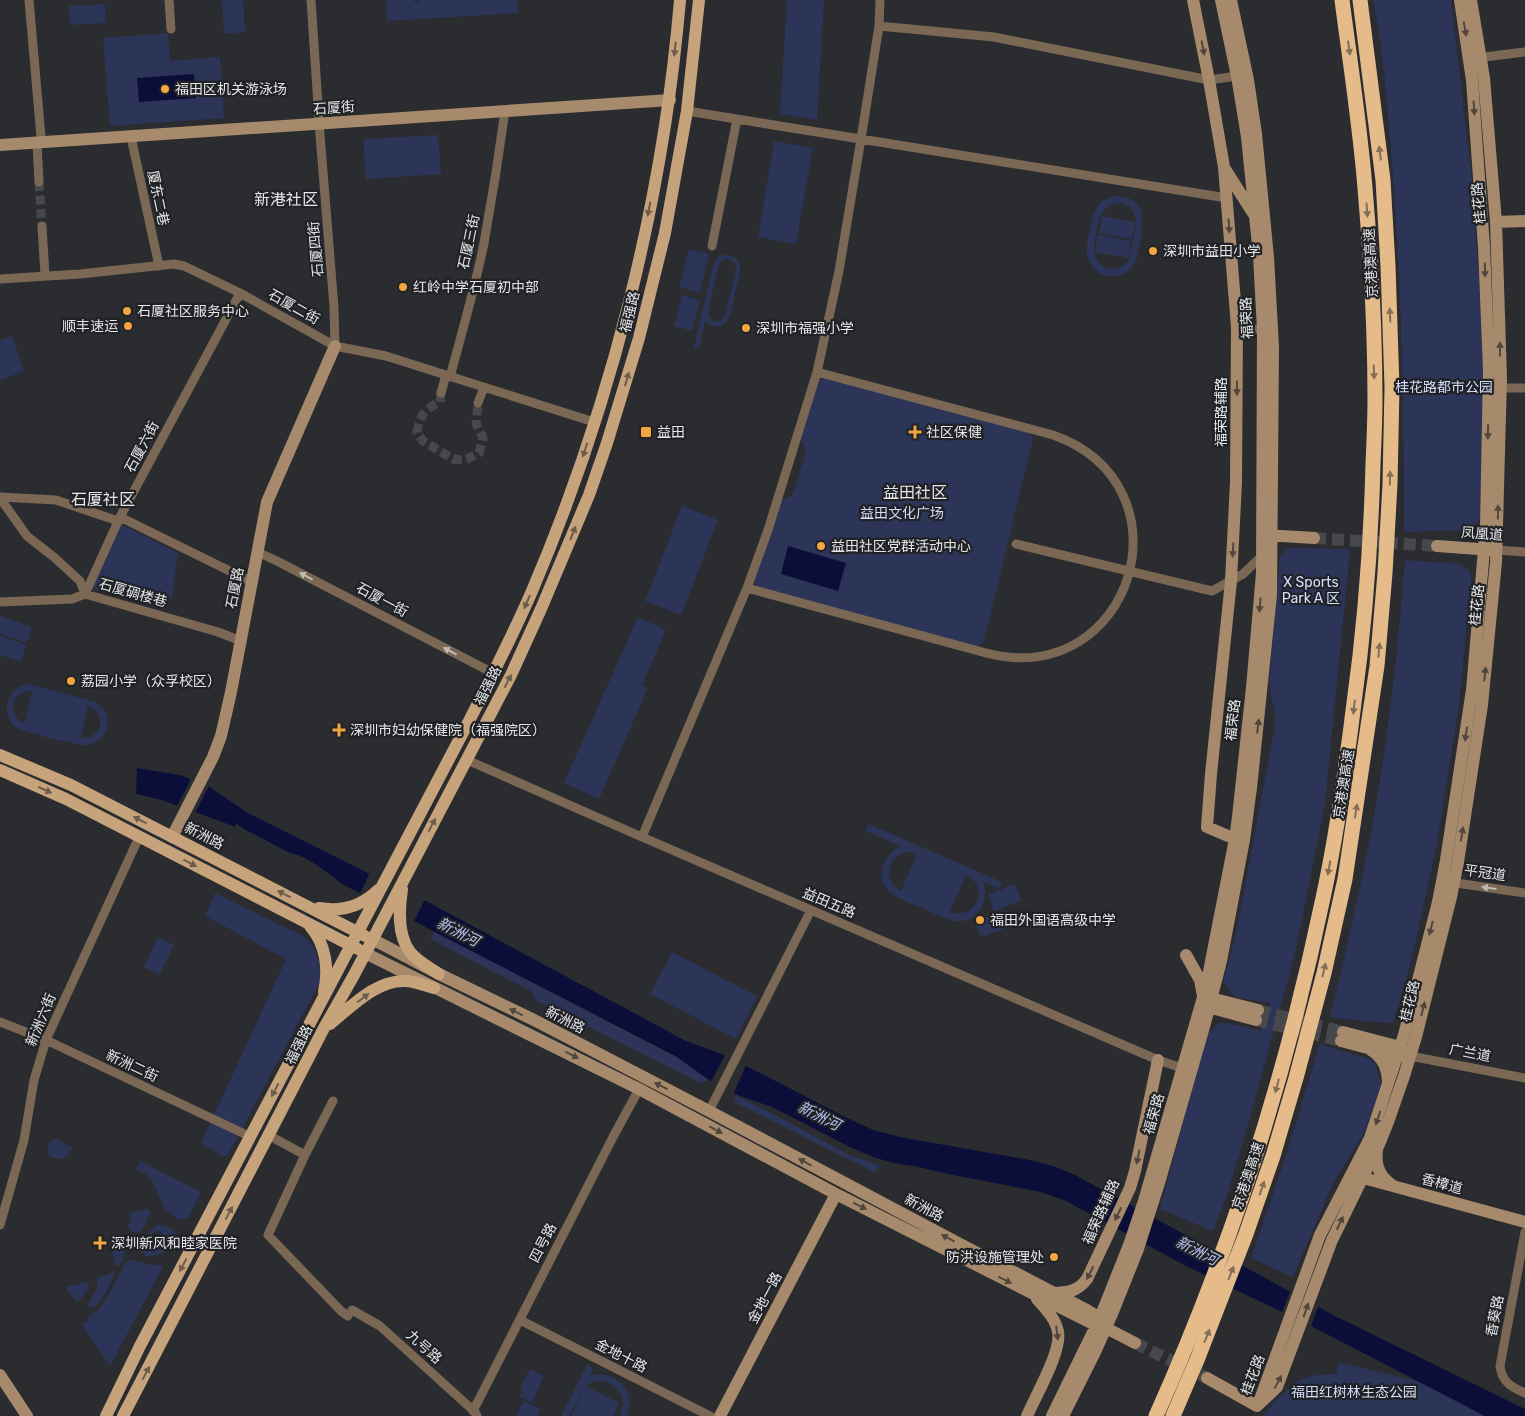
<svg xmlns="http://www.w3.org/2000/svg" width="1525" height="1416" viewBox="0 0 1525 1416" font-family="Rubik,'Noto Sans SC',sans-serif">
	<rect width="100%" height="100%" fill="#2b2c30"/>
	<path fill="#2c3458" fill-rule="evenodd" d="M222 0H243L245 32 224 34Z
		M386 0H412L418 3V0H518V13L387 21Z
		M787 0H824L817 120 780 114Z
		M1373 0H1451L1471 172 1480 291 1484 390 1480 518 1472 530 1404 532C1404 409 1402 287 1392 165 1388 110 1384 54 1373 0Z
		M105 4 106 23 70 25 69 6Z
		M168 33 170 61 220 57 224 118 110 126 103 38Z
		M438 135 441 174 366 179 363 139Z
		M774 141 813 148 796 244 758 237Z
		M1116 196C1145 197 1145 218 1140 241 1139 250 1138 259 1132 267 1122 279 1102 280 1092 266 1089 262 1087 257 1087 252 1086 241 1092 212 1099 204 1104 199 1110 197 1116 196ZM1117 203C1129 203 1137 212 1136 225L1129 259C1117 277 1093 269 1094 247 1097 231 1097 207 1117 203Z
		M1102 216 1135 222 1132 239 1099 233Z
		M1098 235 1131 241 1128 258 1095 252Z
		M689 249 709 254 700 293 679 287Z
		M723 255H727L736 258C739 262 740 265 740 269 740 277 737 285 735 292 732 308 728 340 705 321L699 349 694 348 713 265 718 257ZM727 259C733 261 736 264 736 271L725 315 722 320 716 322 709 317 708 311 718 267 721 261Z
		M682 295 700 300 692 331 674 326Z
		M12 336 24 371 0 380V340Z
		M826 376 1025 428 1033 439 984 641 976 648 759 589 753 578 780 500 792 496 794 491 806 451 800 437 817 381Z
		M682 506 718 520 681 615 645 601Z
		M120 524 178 553 172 598 169 600 154 597 152 606 91 588Z
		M1288 548 1350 549 1325 804 1310 879 1294 958 1246 1132 1226 1198 1213 1231 1160 1209 1206 1036 1220 1022 1245 1027 1261 1031 1270 1003 1235 997 1223 982 1236 934 1276 720 1269 683 1280 557Z
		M1405 560 1460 564 1471 572V585L1459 705 1437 844 1411 962 1393 1023 1361 1021 1330 1017C1345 954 1360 891 1372 827 1388 739 1398 649 1405 560Z
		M0 616 32 627 27 643 0 634Z
		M638 617 666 630 642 685 648 688 599 799 564 783Z
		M0 636 26 645 21 662 0 655Z
		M28 684 96 702C104 708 110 717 107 728 105 737 97 743 88 745 79 746 21 732 14 726 0 711 7 687 28 684ZM28 691 32 692 24 723C7 716 10 694 28 691ZM88 706C108 714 102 740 81 738Z
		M869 824 1002 882 999 889 984 882C989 902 978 924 955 921 944 919 933 913 923 908 912 904 900 900 891 893 873 878 883 856 900 846L866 831ZM908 852 917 854 901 891C882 880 887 856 908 852ZM966 875C990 885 977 921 950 912Z
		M1015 884 1021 901 994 911 988 895Z
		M215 893 305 937C318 951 321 964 320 982L228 1155 224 1157 201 1143 286 959 205 916Z
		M1006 910 1012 926 981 937 975 921Z
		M434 932 677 1057 709 1080 701 1083 537 1001 531 991 430 939Z
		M158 937 174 945 159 975 144 967Z
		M672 952 757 996 736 1039 650 994Z
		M1320 1044 1375 1061 1381 1085 1364 1133 1333 1183 1293 1277 1251 1258 1284 1162Z
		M736 1096 769 1112 850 1155 879 1165 878 1170 874 1172 734 1102Z
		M55 1138 73 1148 68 1155 61 1159 53 1158 48 1155V1145Z
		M140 1161 201 1192 188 1218 180 1220 165 1209 152 1180 146 1174 136 1170Z
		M144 1209 150 1211V1214L141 1232H133L128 1228 131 1218 130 1213Z
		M158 1225C189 1225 175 1257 146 1256L140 1251 142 1245 149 1241C155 1243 160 1247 164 1238L162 1233 159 1231H155L150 1236H148L149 1231Z
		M120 1242C128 1250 124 1258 118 1267L115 1264 111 1249Z
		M133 1260 151 1265H164L110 1366 81 1324 87 1322 89 1316 98 1310 104 1303 126 1262 129 1260Z
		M116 1271C111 1282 102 1307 89 1308L88 1304 97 1288V1278Z
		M89 1282 88 1289 79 1301H76L65 1287Z
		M1339 1362 1417 1381 1485 1416H1263C1275 1401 1292 1380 1312 1376 1320 1374 1328 1374 1336 1374Z
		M587 1365 593 1368 590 1376C616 1369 637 1390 627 1416H620C630 1393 607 1370 586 1386L619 1403 613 1416H571L584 1388 569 1416H561Z
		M530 1369 544 1376 532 1403 519 1396 523 1390 520 1388Z
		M524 1401 541 1409 537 1416H516Z"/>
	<path fill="#0b0e38" d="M194 74 196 98 139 102 137 78Z
		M788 546 846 563 838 591 781 574Z
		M137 768 180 775 210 787 246 812 424 901H426L686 1041 727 1056 845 1117 873 1130 900 1137 1030 1160 1053 1166 1075 1175 1335 1316 1525 1409V1416H1485L1313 1327 1186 1266 1066 1201 1041 1192 948 1174 914 1166 898 1164 876 1158 850 1147 772 1107 740 1096 709 1080 677 1057 344 885C331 876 307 855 292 854L246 830 235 823 236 827 162 800 136 794Z"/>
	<path fill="#2b2c30" d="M192 777 210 784 194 815 176 808Z
		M370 872 425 899 413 923 359 896Z
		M726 1053 747 1063 733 1095 710 1084Z
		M1291 1289 1319 1304 1310 1329 1281 1315Z"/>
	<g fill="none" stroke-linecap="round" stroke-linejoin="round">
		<path stroke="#47484c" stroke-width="9" stroke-dasharray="9 4.5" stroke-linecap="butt" d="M39 182 42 226
			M441 393 440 402C425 409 420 415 417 432L423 441 453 459C463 461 471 458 479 453L483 438 476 424 478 403"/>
		<path stroke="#47484c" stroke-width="12" stroke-dasharray="12 6" stroke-linecap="butt" d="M1314 538 1437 546
			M1258 1010 1343 1032
			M1256 1020 1341 1041
			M1135 1343 1207 1378"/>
		<path stroke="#7a6855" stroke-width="9" d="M29 0 39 114 41 137 45 142
			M169 0 171 29
			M311 0 320 135 334 307 335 346
			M879 26 994 37 1209 80 1237 76
			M1476 58 1525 52
			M687 111 1227 198
			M131 137 159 266
			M37 143 39 182
			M42 226 45 275
			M712 246 737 119
			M0 279 80 274 174 264 184 266 240 293 335 346 386 356 594 422
			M1237 327 1263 330
			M450 377C462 332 475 288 484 243 492 199 499 155 505 111
			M1501 388H1525
			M441 393 446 375
			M478 403 484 387
			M0 497 56 500 118 521
			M0 498 27 536 55 558 80 581 85 594 218 632 241 641
			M120 517 252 582
			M1016 544 1212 591 1243 574 1263 555
			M1497 550 1525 552
			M257 552 275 560 493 673
			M747 588 986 653C1133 691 1195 485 1053 435L817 372
			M0 602 72 599 85 594 120 517 240 293
			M467 760 642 837 1158 1060 1182 1068
			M642 837 747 588 768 530 817 372 839 271 861 139 879 26 880 0
			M1449 882 1525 893
			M0 1022 46 1040 251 1137
			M1410 1056 1525 1078
			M333 1101 305 1155 268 1235 341 1311 348 1316
			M709 1111 811 910
			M270 1136 305 1155
			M0 1225 24 1140 34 1080 46 1040 139 837
			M1525 1232 1500 1366C1502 1382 1511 1387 1525 1393
			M352 1310 380 1326 475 1412 477 1416
			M520 1320 710 1416
			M473 1411 613 1137 639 1089"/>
		<path stroke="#a68a6b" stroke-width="12" d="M1193 0 1209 80 1224 167 1237 327 1236 482 1231 581 1211 774 1207 827 1235 839
			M0 145 670 100
			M1225 169 1253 213
			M1496 222 1525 221
			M1265 535 1314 538
			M1437 546 1492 550
			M172 837 213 757 221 736 231 692 267 502 335 346
			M372 939 439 974 534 1020 709 1111 960 1244 1087 1310 1100 1318 1104 1324
			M365 953 639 1089 836 1194 1097 1326 1106 1328 1135 1343
			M1186 955 1200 980 1203 996 1258 1010
			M1201 1005 1256 1020
			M1343 1032 1400 1047 1407 1052
			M1341 1041 1398 1056H1405
			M1371 1050C1383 1057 1388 1070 1388 1084
			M1377 1151C1375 1165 1380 1177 1392 1185
			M1356 1176 1525 1222
			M1053 1293C1068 1293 1078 1291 1087 1279L1130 1188 1135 1171 1158 1060
			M0 1375 27 1416
			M1207 1378 1257 1406
			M1259 1402 1320 1235 1370 1138 1404 1035 1438 902 1446 860 1472 690 1486 526 1489 370 1484 247 1472 80 1460 0
			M1257 1406 1277 1387 1332 1240 1380 1142 1388 1122 1404 1076 1416 1037 1451 897 1458 862 1482 705 1496 562 1501 378 1496 222 1484 78 1471 0
			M720 1416 836 1194
			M1027 1416C1035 1397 1062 1351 1058 1332 1056 1319 1045 1308 1037 1299
			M1052 1416 1100 1318 1129 1245 1144 1201 1206 987 1235 839 1238 817 1252 688 1262 573 1263 330 1259 255 1247 137 1237 76 1221 0
			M1063 1416 1095 1352 1112 1314 1138 1249 1159 1183 1205 1023 1221 961 1244 840 1251 788 1271 595 1273 347 1268 257 1256 134 1248 80 1231 0"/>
		<path stroke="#c7a37b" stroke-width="12" d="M0 755 71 785 365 936
			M0 770 66 799 358 949
			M402 889C399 909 397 935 410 952 417 961 430 968 439 974
			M319 908C342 912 361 907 378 890
			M310 926C326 944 329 969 324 992
			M330 1024C352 1006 377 979 407 981 416 982 425 985 434 988
			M106 1416 140 1346 469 721C491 678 513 635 532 591 611 406 663 201 680 0
			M123 1416 324 1028 354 975 511 675 541 609 589 495 607 443 639 338 665 233 687 111 699 0"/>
		<path stroke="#e6bb8a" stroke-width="15" d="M1156 1416C1231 1249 1286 1076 1323 898 1337 834 1346 768 1354 703 1365 624 1371 544 1373 464 1374 442 1375 420 1375 399 1375 328 1371 258 1365 188 1360 125 1350 62 1342 0
			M1173 1416 1197 1360 1246 1234 1273 1156 1296 1078 1324 973 1345 879 1377 666 1385 573 1390 484 1392 387 1388 266 1383 180 1360 0"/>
	</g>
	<defs><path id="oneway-solid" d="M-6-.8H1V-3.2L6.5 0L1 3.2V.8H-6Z" transform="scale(1.25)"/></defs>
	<g fill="#50463e">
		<use href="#oneway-solid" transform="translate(1465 29) rotate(80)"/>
		<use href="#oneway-solid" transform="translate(1203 48) rotate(79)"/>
		<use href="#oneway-solid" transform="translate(1474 108) rotate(86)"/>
		<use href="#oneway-solid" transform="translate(1229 226) rotate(86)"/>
		<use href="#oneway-solid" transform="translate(1485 270) rotate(88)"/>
		<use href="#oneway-solid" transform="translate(1500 349) rotate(-91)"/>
		<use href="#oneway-solid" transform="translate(1237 388) rotate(90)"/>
		<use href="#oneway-solid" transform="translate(1488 432) rotate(91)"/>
		<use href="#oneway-solid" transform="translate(1498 512) rotate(-89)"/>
		<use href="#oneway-solid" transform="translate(1233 550) rotate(93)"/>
		<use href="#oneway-solid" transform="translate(1260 605) rotate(95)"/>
		<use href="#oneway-solid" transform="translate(1485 674) rotate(-84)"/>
		<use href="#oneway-solid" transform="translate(1258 726) rotate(-83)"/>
		<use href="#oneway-solid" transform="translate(1466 734) rotate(98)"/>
		<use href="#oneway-solid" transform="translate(1462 834) rotate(-81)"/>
		<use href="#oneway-solid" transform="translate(1431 928) rotate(104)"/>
		<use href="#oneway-solid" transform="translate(1423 1009) rotate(-76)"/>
		<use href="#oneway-solid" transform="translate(516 1012) rotate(-154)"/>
		<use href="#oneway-solid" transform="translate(572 1055) rotate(27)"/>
		<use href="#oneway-solid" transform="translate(661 1086) rotate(-153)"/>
		<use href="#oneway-solid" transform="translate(1378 1118) rotate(109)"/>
		<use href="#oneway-solid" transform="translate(716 1130) rotate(28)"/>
		<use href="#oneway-solid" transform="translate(1138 1157) rotate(102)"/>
		<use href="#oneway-solid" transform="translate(805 1162) rotate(-152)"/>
		<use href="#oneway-solid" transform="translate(860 1206) rotate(27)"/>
		<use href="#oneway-solid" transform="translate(1118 1214) rotate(116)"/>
		<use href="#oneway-solid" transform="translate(1340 1223) rotate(-65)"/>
		<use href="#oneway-solid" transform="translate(948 1238) rotate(-152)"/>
		<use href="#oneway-solid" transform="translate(1090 1273) rotate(117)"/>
		<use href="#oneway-solid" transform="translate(1005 1280) rotate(27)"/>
		<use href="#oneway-solid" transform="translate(1306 1310) rotate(-70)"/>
		<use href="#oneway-solid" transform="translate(1057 1333) rotate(83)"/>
		<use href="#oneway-solid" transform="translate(1278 1382) rotate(-62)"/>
	</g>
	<g fill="#846e58">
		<use href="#oneway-solid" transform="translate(1349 48) rotate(82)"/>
		<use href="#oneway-solid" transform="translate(1380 153) rotate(-97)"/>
		<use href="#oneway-solid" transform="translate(1367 210) rotate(86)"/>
		<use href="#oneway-solid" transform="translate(1390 315) rotate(-92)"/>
		<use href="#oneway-solid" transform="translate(1374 372) rotate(88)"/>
		<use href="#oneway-solid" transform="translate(1390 478) rotate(-89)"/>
		<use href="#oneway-solid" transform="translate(1379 650) rotate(-85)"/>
		<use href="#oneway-solid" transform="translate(1354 707) rotate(97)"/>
		<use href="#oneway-solid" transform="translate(1356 811) rotate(-81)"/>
		<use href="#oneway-solid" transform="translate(1329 868) rotate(100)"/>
		<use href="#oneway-solid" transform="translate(1324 970) rotate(-77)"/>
		<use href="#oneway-solid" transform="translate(1277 1086) rotate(105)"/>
		<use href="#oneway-solid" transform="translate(1262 1188) rotate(-71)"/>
		<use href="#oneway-solid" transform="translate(1231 1273) rotate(-69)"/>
		<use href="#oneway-solid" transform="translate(1207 1336) rotate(-68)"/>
	</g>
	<g fill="#6c5c4c">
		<use href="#oneway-solid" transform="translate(675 49) rotate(96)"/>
		<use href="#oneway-solid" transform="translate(649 209) rotate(101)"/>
		<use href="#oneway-solid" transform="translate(627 379) rotate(-74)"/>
		<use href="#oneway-solid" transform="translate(585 450) rotate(108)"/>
		<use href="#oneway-solid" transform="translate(573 533) rotate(-68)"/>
		<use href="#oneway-solid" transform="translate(527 602) rotate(114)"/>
		<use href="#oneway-solid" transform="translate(508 681) rotate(-63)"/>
		<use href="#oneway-solid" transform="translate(45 790) rotate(24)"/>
		<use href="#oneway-solid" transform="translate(140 820) rotate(-153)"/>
		<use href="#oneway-solid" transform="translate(432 825) rotate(-62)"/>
		<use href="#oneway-solid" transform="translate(190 863) rotate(27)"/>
		<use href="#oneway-solid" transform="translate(284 894) rotate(-153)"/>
		<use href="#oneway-solid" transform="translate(363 998) rotate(-37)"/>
		<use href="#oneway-solid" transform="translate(275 1090) rotate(118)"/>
		<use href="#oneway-solid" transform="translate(229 1213) rotate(-62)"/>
		<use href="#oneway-solid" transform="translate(183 1265) rotate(118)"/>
		<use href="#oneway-solid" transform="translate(146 1373) rotate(-62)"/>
	</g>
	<g fill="#c0bab5">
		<use href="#oneway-solid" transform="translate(306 576) rotate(-152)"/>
		<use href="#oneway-solid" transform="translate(450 651) rotate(-152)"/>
		<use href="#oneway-solid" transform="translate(1489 888) rotate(-172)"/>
	</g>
	<g fill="#f2a541" stroke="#212226" stroke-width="2">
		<circle cx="165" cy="89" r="5"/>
		<circle cx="1153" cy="251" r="5"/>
		<circle cx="403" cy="287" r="5"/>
		<circle cx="127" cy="311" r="5"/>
		<circle cx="128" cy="326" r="5"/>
		<circle cx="746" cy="328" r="5"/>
		<rect x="640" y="426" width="12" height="12" rx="2.5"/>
		<path d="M912.5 424.5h5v5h5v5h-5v5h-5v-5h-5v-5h5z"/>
		<circle cx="821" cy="546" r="5"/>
		<circle cx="71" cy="681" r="5"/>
		<path d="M336.5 722.5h5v5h5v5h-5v5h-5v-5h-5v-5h5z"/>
		<circle cx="980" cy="920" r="5"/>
		<path d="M97.5 1235.5h5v5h5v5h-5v5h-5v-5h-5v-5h5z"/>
		<circle cx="1054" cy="1257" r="5"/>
	</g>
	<g text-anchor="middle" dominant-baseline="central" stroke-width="4.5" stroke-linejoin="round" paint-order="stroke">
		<g font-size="14" fill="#e5e6e8" stroke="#212226" text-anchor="start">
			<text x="175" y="89">福田区机关游泳场</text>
			<text x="1163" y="251">深圳市益田小学</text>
			<text x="413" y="287">红岭中学石厦初中部</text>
			<text x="137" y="311">石厦社区服务中心</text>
			<text x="118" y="326" text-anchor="end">顺丰速运</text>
			<text x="756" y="328">深圳市福强小学</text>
			<text x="657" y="432">益田</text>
			<text x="926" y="432">社区保健</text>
			<text x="831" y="546">益田社区党群活动中心</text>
			<text x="81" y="681">荔园小学（众孚校区）</text>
			<text x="350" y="730">深圳市妇幼保健院（福强院区）</text>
			<text x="990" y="920">福田外国语高级中学</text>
			<text x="111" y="1243">深圳新风和睦家医院</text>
			<text x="1044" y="1257" text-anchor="end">防洪设施管理处</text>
		</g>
		<g font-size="14" fill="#e5e6e8" stroke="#212226">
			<text transform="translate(334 108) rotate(-4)">石厦街</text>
			<text transform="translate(158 198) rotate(78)">厦东二巷</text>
			<text transform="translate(1479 203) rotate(-95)">桂花路</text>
			<text transform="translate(469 242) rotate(-78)">石厦三街</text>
			<text transform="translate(316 249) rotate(-95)">石厦四街</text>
			<text transform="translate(1371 263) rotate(-93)">京港澳高速</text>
			<text transform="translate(294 307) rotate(29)">石厦二街</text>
			<text transform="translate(630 312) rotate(-76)">福强路</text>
			<text transform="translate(1247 318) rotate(-93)">福荣路</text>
			<text transform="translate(1221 412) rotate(-90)">福荣路辅路</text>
			<text transform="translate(142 447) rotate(-62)">石厦六街</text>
			<text transform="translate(1482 534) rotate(4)">凤凰道</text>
			<text transform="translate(235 588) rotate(-79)">石厦路</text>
			<text transform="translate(133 593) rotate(16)">石厦碉楼巷</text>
			<text transform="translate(382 600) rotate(28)">石厦一街</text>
			<text transform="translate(1477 605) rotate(-84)">桂花路</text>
			<text transform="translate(488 686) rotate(-63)">福强路</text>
			<text transform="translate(1233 720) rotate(-83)">福荣路</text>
			<text transform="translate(1344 784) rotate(-81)">京港澳高速</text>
			<text transform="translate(204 836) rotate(27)">新洲路</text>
			<text transform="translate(1485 873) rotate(8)">平冠道</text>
			<text transform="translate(829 903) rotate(23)">益田五路</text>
			<text transform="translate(1410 1001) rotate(-76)">桂花路</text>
			<text transform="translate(41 1020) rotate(-67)">新洲六街</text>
			<text transform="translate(565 1020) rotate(27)">新洲路</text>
			<text transform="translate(299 1045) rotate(-63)">福强路</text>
			<text transform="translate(1470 1053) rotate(11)">广兰道</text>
			<text transform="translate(132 1066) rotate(25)">新洲二街</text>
			<text transform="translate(1154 1114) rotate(-74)">福荣路</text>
			<text transform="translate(1248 1176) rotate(-71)">京港澳高速</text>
			<text transform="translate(1442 1184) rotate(15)">香樟道</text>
			<text transform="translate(924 1208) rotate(28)">新洲路</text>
			<text transform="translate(1101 1212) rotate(-66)">福荣路辅路</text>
			<text transform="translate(543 1243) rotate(-63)">四号路</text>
			<text transform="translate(765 1298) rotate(-62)">金地一路</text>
			<text transform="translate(1495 1316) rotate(-79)">香葵路</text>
			<text transform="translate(424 1347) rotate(42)">九号路</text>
			<text transform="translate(621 1356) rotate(27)">金地十路</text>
			<text transform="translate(1253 1375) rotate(-69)">桂花路</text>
		</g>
		<g font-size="14" fill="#d4ddfc" stroke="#212226">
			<text x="1444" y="387">桂花路都市公园</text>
			<text x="902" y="513">益田文化广场</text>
			<text x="1311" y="582">X Sports<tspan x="1311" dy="16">Park A 区</tspan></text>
			<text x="1354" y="1392">福田红树林生态公园</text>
		</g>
		<g font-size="15" font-style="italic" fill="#b8c4f2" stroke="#212226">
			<text transform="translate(458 932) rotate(27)">新洲河</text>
			<text transform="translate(819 1116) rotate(27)">新洲河</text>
			<text transform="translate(1197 1251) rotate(27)">新洲河</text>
		</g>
		<g font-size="16" fill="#e5e6e8" stroke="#212226">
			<text x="286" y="199">新港社区</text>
			<text x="915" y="492">益田社区</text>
			<text x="103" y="499">石厦社区</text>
		</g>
	</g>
</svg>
